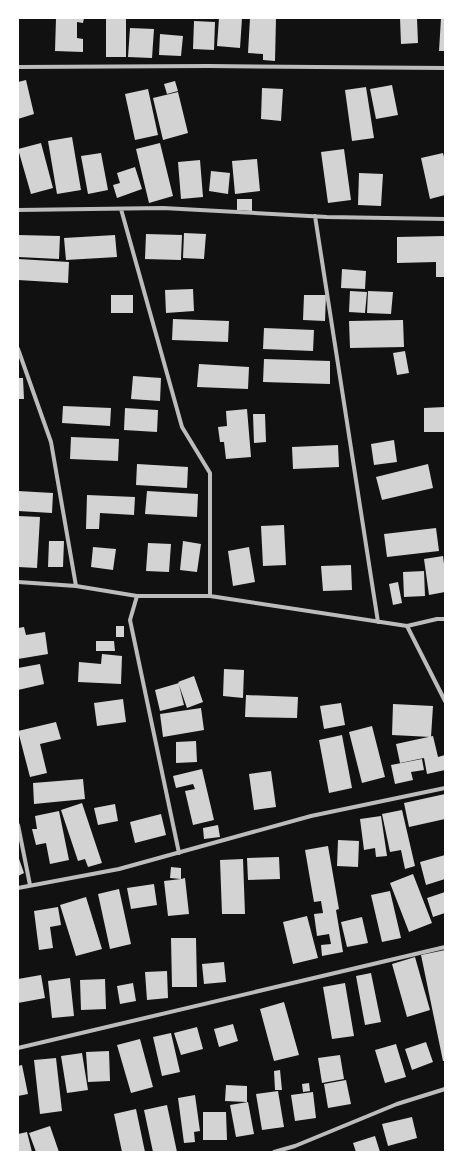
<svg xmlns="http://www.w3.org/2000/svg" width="463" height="1170" viewBox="0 0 463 1170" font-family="'Asap Condensed',sans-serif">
	<rect width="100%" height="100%" fill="#111"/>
	<path fill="#d3d3d3" d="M56 18H84L83 23 77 22V38L83 39V52L55 51Z
		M106 18H126V57H106Z
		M219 18H242L240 48 217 46Z
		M250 18H276L275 61 263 60V54L248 53Z
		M400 18H417L418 43 401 44Z
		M441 18H445V51H439Z
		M194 21 215 22 214 50 193 49Z
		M130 28 154 29 152 58 128 57Z
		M160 34 183 36 181 56 159 55Z
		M26 80 34 114 18 119V82Z
		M175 81 178 91 167 94 164 84Z
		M392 85 398 115 376 119 370 89Z
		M366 87 374 138 352 141 345 90Z
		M262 88 283 89 281 121 261 119Z
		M148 89 158 135 135 140 125 94Z
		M178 92 188 133 163 140 153 98Z
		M72 137 81 190 57 194 48 141Z
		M41 143 53 188 31 194 18 149Z
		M160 143 173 196 149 203 136 149Z
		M344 149 351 200 328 203 321 152Z
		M101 153 108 190 88 194 81 156Z
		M443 153 445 161V195L430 199 421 158Z
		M257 159 260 191 235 194 232 161Z
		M200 160 203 197 181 199 178 162Z
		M135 167 142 189 117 198 113 185 120 183 117 173Z
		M211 171 230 173 228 194 209 191Z
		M359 173 383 174 381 206 358 205Z
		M237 199H252V211L237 210Z
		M184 233 206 234 204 259 183 258Z
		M146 234 182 235 181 260 145 259Z
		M18 235 60 236 59 259 18 257Z
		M115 235 117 257 66 260 64 238Z
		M445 236V277H436V262L397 263V237Z
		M18 259 69 262 68 283 18 280Z
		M342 269 366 271 365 289 341 288Z
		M193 289 194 311 166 313 165 290Z
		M350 291 367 292 365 313 349 312Z
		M368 291 393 292 391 314 367 313Z
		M111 295H133V313H111Z
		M304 295H326L325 321 303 320Z
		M173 319 229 321 228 342 172 340Z
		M403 320 404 347 350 348 349 321Z
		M264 328 314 330 313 351 263 349Z
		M405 351 409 373 397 375 393 353Z
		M264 359 330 361V384L263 382Z
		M199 364 249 367 248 389 197 387Z
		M133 376 161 378 160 401 131 399Z
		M18 378H23L24 399H18Z
		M63 406 111 408 110 426 62 423Z
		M445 407V432H424V408Z
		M125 408 158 410 157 432 124 430Z
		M247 409 251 457 226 459 224 442H220L218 427 227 426 226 411Z
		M253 414H265L266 442 254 443Z
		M71 437 119 439 118 461 70 459Z
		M394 440 397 462 374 465 371 444Z
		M338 445 339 467 293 469 292 447Z
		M137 464 188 467 187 488 136 485Z
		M428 464 433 488 382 500 376 477Z
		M18 491 53 493 52 513 18 511Z
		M147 491 198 494 197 517 145 514Z
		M87 495 135 497 134 515 100 513 99 529H86Z
		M18 516 40 517 37 568 18 567Z
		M284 525 286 565 263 566 261 526Z
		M436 528 439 551 387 557 384 534Z
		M49 541H64L63 567H48Z
		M183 541 201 544 197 572 180 570Z
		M148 543 171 544 169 572 146 571Z
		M93 547 116 549 113 570 91 567Z
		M249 547 255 582 233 586 228 551Z
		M443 556 445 572V592L429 595 424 559Z
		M351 565 352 590 323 591 321 566Z
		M424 571 425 596 404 597 403 572Z
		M398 582 402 603 393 605 389 584Z
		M116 626H124V637H116Z
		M24 627 26 635 45 632 48 654 18 659V628Z
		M96 641H114L115 651H96Z
		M102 654 122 656 121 684 78 682 79 662 101 664Z
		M40 664 44 684 18 690V668Z
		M224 669 244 670 243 698 223 696Z
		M194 676 203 702 187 708 179 685 184 705 160 711 155 690 179 683 178 682Z
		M246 695 298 697 297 718 245 717Z
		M123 699 126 722 97 726 94 703Z
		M341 703 345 725 324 729 320 706Z
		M393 704 433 706 431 737 392 735Z
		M201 708 204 730 163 737 160 714Z
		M56 722 61 739 40 744 47 773 30 777 18 731Z
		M372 726 385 777 362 783 349 732Z
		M342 735 352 788 329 793 319 740Z
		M433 736 438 757 445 755V770L427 774 424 758 400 763 396 744Z
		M196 741 197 762 176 763V742Z
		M422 759 424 770 411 772 413 780 395 784 391 765Z
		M202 769 214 820 193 825 185 791 195 789 193 784 176 788 173 776Z
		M271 771 276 807 254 810 249 774Z
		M83 779 85 799 34 804 33 783Z
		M445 794V819L409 827 404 803Z
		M82 803 102 863 88 867 85 859 78 861 61 810Z
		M115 804 118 821 98 825 94 808Z
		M402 810 415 866 405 869 401 850 390 852 382 814Z
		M59 811 69 860 50 864 46 843 36 845 32 829H37L35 816Z
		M161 814 166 835 135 843 130 822Z
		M381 816 387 856 376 857 375 848 364 850 360 819Z
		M218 825 220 837 204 839 203 828Z
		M338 840 359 841 358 867 337 866Z
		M328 846 339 909 336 910 343 952 322 956 321 945 331 944 329 934 317 936 314 914 323 913 321 901 314 902 305 850Z
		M445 855V879L426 885 420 862Z
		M18 856 24 873 18 876Z
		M279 857 280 879 248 880 247 858Z
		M243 859 245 914H222L220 860Z
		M171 867 181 868V879L185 878 189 914 168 916 164 881 181 879 170 878Z
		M413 874 432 923 409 932 390 883Z
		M154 884 157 905 131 909 127 888Z
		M119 889 131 944 110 949 98 894Z
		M390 891 401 938 382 942 371 895Z
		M445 892V913L433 917 427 898Z
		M86 897 102 949 76 956 60 905Z
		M58 907 61 925 50 927 53 948 39 950 34 911Z
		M307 916 318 958 293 964 283 922Z
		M362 917 368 943 347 947 341 922Z
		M171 938H196L197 987H172Z
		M445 950V1061H443L421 955Z
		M415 957 430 1010 407 1017 392 964Z
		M224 962 226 982 204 984 202 964Z
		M167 971 168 998 147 1000 145 972Z
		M371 973 381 1022 365 1025 356 976Z
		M41 975 45 998 18 1003V979Z
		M70 978 74 1016 52 1018 48 981Z
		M105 979 106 1009 81 1010 80 980Z
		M133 983 136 1001 120 1004 117 986Z
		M345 983 354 1036 332 1039 323 987Z
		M284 1002 299 1055 274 1061 260 1009Z
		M233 1024 238 1041 219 1047 214 1029Z
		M197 1027 203 1049 181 1055 174 1033Z
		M171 1033 180 1072 162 1076 153 1037Z
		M140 1039 153 1087 131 1093 117 1045Z
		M426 1042 433 1062 412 1070 405 1049Z
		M396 1044 406 1077 385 1083 375 1050Z
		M109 1051 110 1081 88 1082 86 1052Z
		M82 1053 88 1090 67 1093 61 1056Z
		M340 1055 344 1079 322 1083 318 1058Z
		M56 1058 62 1111 40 1114 34 1060Z
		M22 1065 28 1094 18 1096V1066Z
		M280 1070 282 1090H275L274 1071Z
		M346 1080 351 1104 328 1108 324 1084Z
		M309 1083 310 1091 303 1092 302 1084Z
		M226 1085 247 1086V1102L225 1101Z
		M278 1091 284 1127 262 1130 256 1094Z
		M313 1092 316 1118 295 1121 291 1095Z
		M195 1095 200 1131 194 1132 195 1142 184 1143 178 1098Z
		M248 1102 254 1134 236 1137 230 1105Z
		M167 1105 177 1152H153L144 1110Z
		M136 1109 145 1152H122L114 1114Z
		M203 1112H226L227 1140H203Z
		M412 1117 417 1138 388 1146 382 1124Z
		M50 1126 59 1152H36L29 1133Z
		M27 1132 32 1152H18V1134Z
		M375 1136 380 1152H356L353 1143Z"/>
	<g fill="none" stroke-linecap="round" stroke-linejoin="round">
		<path stroke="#bcbcbc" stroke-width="4" d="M18 67 208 66 445 68
			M121 209 182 427 210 473V596
			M18 210 163 208 327 217 445 219
			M315 216 378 622
			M18 349 51 442 76 586
			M18 582 76 586 137 596H210L407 626 437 619H445
			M137 596 130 620 179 853
			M407 626 445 701
			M18 825 30 885
			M18 888 119 869 311 816 445 788
			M18 1048 445 947
			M274 1152 295 1146 397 1104 445 1089"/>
	</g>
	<rect width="463" height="1170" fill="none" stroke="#ffffff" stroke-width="38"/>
</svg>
